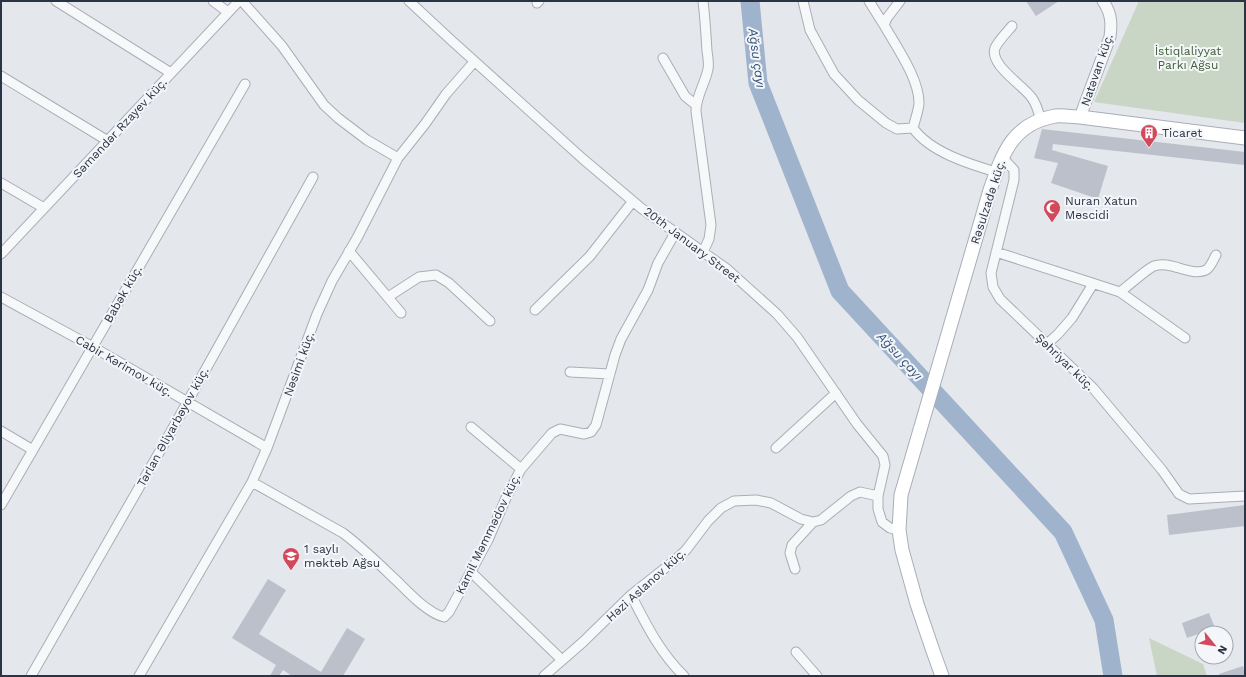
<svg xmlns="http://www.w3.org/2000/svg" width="1246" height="677" viewBox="0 0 1246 677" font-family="'Work Sans',sans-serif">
	<rect width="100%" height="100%" fill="#e4e7ec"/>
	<path fill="#c9d6c5" d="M1139 1H1245V123L1094 102Z
		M1149 638 1203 664 1207 676H1157Z"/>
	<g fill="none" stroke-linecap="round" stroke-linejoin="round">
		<path stroke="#9fb4cc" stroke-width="19" d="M750 1 758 83 840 291 1063 532 1104 620 1113 676"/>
	</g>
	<path fill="#bbc0ca" d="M1026 1H1059L1036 16Z
		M1042 129 1245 152 1244 165 1053 144 1052 150 1108 166 1098 199 1051 183 1058 163 1034 158Z
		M1245 505V526L1169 535 1167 515Z
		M268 579 286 590 259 634 321 672 347 628 365 639 343 676H292L283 670 279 676H270L276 665 232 638Z
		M1209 613 1215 628 1187 638 1182 623Z
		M1243 666 1245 676H1219V674Z"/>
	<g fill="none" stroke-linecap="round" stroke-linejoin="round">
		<defs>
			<path id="minor" d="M56 1 171 73
				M213 1 228 12
				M242 1 282 46 324 105 338 118 367 140 398 158
				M409 1 451 40 583 159 641 208 727 269 777 314 797 337 857 424 883 456 885 465 878 496V509L882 522 890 528 899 530
				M703 1C705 18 706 34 707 51 708 57 709 64 708 69 705 84 696 96 696 111L711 225 709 239 703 252
				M803 1 810 30 834 74 858 100 886 123 897 129 913 128
				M869 1 884 25
				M900 1 887 18 884 25C896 46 920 80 919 104 918 112 915 120 913 128 930 152 969 164 996 172
				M537 3 539 1
				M1012 26C1008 31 998 41 995 48 989 65 1023 85 1032 98 1037 105 1039 113 1041 121
				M663 58 685 96 696 105
				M1 76 108 141
				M1002 157 1014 170V180L991 273 993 287 1000 299 1093 388 1162 470 1179 494 1189 499 1245 496
				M1 183 44 208
				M349 251 401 313
				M996 252 1120 292 1185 338
				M1 254 239 1
				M1120 292C1127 287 1148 268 1154 266 1170 260 1191 277 1206 270 1211 267 1213 260 1216 255
				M1 297 93 347 267 448
				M388 297 419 277 436 275 449 283 490 321
				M535 310 590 256 633 201
				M1047 344 1058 334 1072 318 1093 284
				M570 372 610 374
				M471 427 521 469
				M1 431 33 450
				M776 448 836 393
				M252 482 343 533C363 548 380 565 398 582 410 594 428 613 444 617L449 612 488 540 506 498 521 469 552 433 560 429 584 434 591 432 596 425 615 355 621 339 648 290 658 263 675 233
				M1 505 245 84
				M795 569 790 553 792 545 813 522
				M471 572 562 660
				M631 595C646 624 660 653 684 676
				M796 652 817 676
				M31 676 164 444 313 177
				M139 676 252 482 267 448 317 314 332 281 357 238 398 158 425 124 446 94 474 62
				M544 676 583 642 631 595 674 561 686 550 708 521 721 508 734 501 756 500 771 503 801 519 813 522 821 520 851 496 860 492 878 496"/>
			<path id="tertiary" d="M1080 117 1110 37C1112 22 1111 13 1103 1"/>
			<path id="secondary" d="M942 676 933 651 917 604 902 550 899 530 901 495 990 190C1003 153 1012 124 1055 116 1063 115 1072 117 1080 117L1245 138"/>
		</defs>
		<use href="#minor" stroke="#a9aeb7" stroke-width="11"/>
		<use href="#tertiary" stroke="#a9aeb7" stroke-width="13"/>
		<use href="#secondary" stroke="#a9aeb7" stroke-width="15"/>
		<use href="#minor" stroke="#f7f8fa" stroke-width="9"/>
		<use href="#tertiary" stroke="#f7f8fa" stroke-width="11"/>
		<use href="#secondary" stroke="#fff" stroke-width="13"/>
	</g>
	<defs>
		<symbol id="building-pin" viewBox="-11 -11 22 30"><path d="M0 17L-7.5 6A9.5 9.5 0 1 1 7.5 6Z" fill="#d1495b" stroke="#f4f6f9"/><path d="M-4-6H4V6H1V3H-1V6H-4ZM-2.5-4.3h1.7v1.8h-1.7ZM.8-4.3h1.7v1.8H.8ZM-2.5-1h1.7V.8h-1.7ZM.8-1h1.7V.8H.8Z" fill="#fff"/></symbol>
		<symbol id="mosque-pin" viewBox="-11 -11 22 30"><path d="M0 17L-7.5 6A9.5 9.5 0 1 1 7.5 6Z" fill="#d1495b" stroke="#f4f6f9"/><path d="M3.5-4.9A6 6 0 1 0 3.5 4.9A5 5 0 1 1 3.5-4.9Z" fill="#fff"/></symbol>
		<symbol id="school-pin" viewBox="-11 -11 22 30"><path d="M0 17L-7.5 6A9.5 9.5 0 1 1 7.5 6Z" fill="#d1495b" stroke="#f4f6f9"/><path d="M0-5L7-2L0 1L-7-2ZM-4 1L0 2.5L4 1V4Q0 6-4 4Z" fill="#fff"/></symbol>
	</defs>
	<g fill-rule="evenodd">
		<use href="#building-pin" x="1139" y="123" width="20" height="27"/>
		<use href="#mosque-pin" x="1042" y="198" width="20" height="27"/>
		<use href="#school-pin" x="281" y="546" width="20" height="27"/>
	</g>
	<g text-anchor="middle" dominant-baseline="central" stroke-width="4" stroke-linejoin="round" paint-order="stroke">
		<g font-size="12" fill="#3f6138" stroke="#f4f6f9">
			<text x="1188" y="51">İstiqlaliyyat<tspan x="1188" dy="14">Parkı Ağsu</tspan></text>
		</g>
		<g font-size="12" fill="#2b3445" stroke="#f4f6f9">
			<text transform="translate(1097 70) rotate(-71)">Natəvan küç.</text>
			<text transform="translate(120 128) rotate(-47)">Səməndər Rzayev küç.</text>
			<text transform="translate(988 202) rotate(-72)">Rəsulzadə küç.</text>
			<text transform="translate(692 245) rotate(37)">20th January Street</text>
			<text transform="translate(123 294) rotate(-60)">Babək küç.</text>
			<text transform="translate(1065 362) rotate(44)">Şəhriyar küç.</text>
			<text transform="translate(299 364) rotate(-70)">Nəsimi küç.</text>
			<text transform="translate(124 366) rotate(30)">Cabir Kərimov küç.</text>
			<text transform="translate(173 427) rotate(-61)">Tərlan Əliyarbəyov küç.</text>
			<text transform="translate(488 534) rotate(-64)">Kamil Məmmədov küç.</text>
			<text transform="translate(646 585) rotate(-42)">Həzi Aslanov küç.</text>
		</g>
		<g font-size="12" fill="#2b3445" stroke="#f4f6f9" text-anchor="start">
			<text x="1162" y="133">Ticarət</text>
			<text x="1065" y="201">Nuran Xatun<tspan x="1065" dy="14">Məscidi</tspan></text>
			<text x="304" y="549">1 saylı<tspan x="304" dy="14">məktəb Ağsu</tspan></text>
		</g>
		<g font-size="13" font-style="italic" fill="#34527a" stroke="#f4f6f9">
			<text transform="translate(757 58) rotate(82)">Ağsu çayı</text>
			<text transform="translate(900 356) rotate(47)">Ağsu çayı</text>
		</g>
	</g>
	<rect width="1246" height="677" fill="none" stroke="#2b3445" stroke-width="4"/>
	<g transform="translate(1214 645) rotate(120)"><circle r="19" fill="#f4f6f9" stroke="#a4a8b1"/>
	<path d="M0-3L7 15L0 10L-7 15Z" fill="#d1495b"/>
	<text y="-6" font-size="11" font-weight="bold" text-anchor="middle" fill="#2b3445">N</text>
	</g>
</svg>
